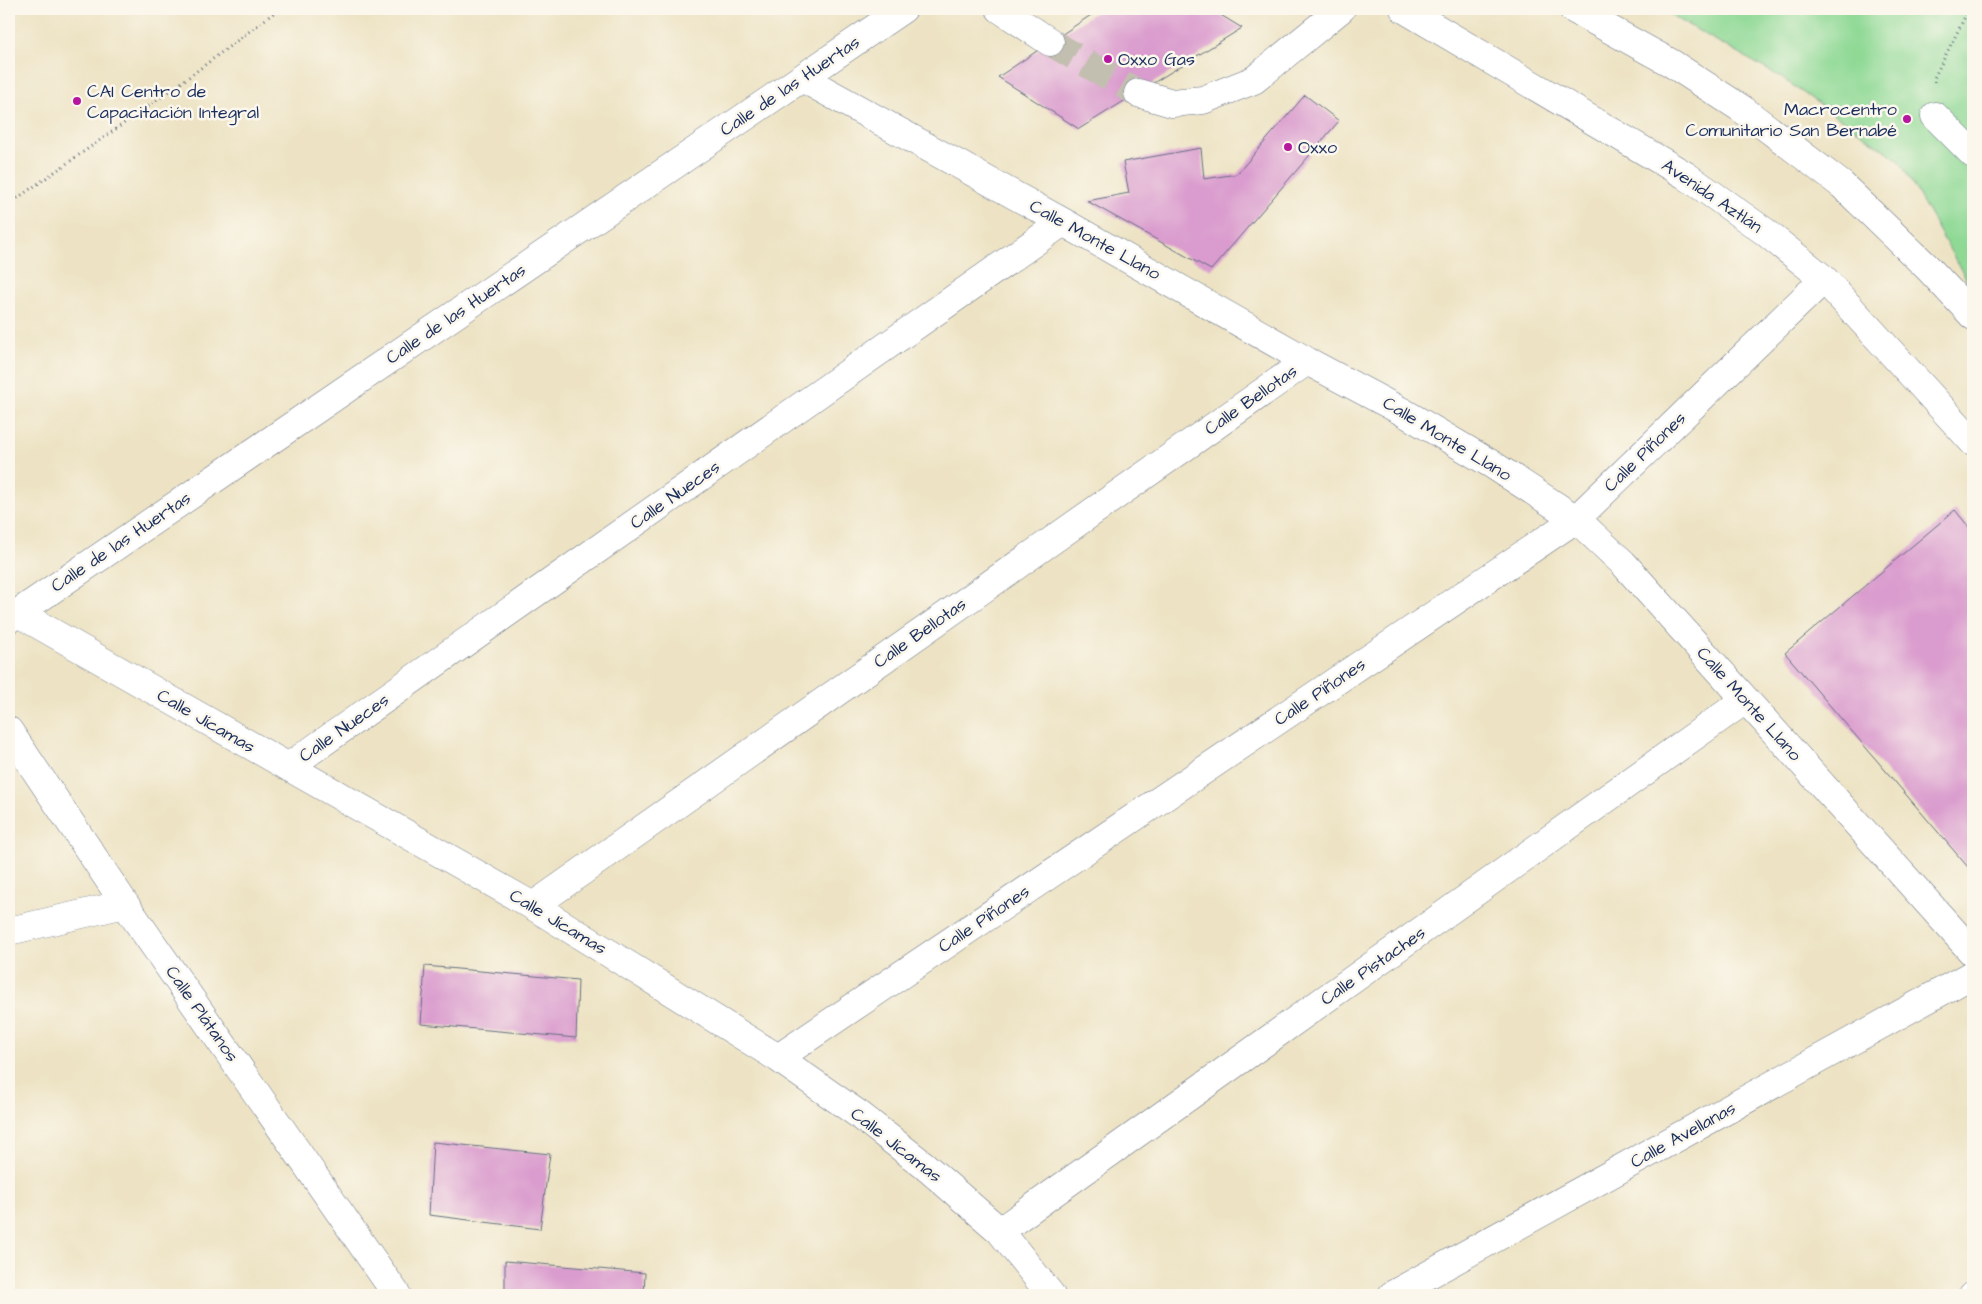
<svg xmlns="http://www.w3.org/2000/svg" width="1982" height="1304" viewBox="0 0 1982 1304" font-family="'Architects Daughter',sans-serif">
	<rect width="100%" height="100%" fill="#fbf7ec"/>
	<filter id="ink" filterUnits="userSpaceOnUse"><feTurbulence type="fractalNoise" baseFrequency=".02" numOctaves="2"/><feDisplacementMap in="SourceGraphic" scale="10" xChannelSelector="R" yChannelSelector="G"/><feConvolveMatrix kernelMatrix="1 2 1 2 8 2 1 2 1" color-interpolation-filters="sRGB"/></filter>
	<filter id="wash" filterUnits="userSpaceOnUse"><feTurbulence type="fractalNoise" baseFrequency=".0096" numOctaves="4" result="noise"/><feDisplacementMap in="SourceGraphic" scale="20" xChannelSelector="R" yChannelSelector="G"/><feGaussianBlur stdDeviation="1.12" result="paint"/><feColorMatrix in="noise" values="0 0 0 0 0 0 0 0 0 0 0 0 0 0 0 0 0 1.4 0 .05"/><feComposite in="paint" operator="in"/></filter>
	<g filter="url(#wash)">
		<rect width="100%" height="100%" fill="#ede3c4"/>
		<path fill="#8fd995" stroke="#55847a" d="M1660 9H1973V291L1899 160 1782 78Z"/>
		<g id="blocks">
			<path fill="#da9cce" d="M1100 9H1211L1242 28 1079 129 998 77Z
				M1305 95 1339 121 1211 270 1087 201 1129 193 1123 162 1201 148 1204 179 1237 174Z
				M1955 510 1973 532V873L1785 653Z
				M425 966 578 980 576 1038 421 1024Z
				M433 1142 550 1154 540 1229 429 1215Z
				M505 1261 645 1273 644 1295H505Z"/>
		</g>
	</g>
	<g filter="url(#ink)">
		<use href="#blocks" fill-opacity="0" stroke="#646e82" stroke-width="1"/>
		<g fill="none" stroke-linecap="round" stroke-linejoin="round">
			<path stroke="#c3bfb0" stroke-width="28" stroke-dasharray="28 14" stroke-linecap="butt" d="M1050 42 1138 93"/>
			<defs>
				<path id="minor" d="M1000 9 1050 42
					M802 78 1063 222 1307 361 1403 412 1493 465 1576 519 1623 563 1973 953
					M1138 93 1172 103 1203 100 1254 80 1341 9
					M1935 116 1973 154
					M18 613 533 906 778 1058 861 1116 925 1166 1000 1231 1051 1295
					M9 619 903 9
					M9 731 125 904 397 1295
					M288 767 1063 222
					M533 906 1307 361
					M9 931 125 904
					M778 1058 1576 519 1824 279
					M1000 1231 1745 700
					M1392 1295 1973 974
					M1972 1295H1973"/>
				<path id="major" d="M1404 9 1685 175 1764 231 1824 279 1973 442
					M1573 9 1671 63 1742 109 1842 185 1929 269 1973 316"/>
			</defs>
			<use href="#minor" stroke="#646e82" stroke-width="29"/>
			<use href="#major" stroke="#646e82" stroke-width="29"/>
			<path stroke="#646e82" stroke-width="3" stroke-dasharray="1 4" stroke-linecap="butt" d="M1934 82V78L1969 9
				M9 204 173 89 279 9"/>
			<use href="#minor" stroke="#fff" stroke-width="28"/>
			<use href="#major" stroke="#fff" stroke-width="28"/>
		</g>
	</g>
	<g fill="#b5179e" stroke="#fbf7ec" stroke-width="2">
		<circle cx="1108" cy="59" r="5"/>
		<circle cx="77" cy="101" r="5"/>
		<circle cx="1907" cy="119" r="5"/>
		<circle cx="1288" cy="147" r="5"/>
	</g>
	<g text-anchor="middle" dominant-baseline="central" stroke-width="5" stroke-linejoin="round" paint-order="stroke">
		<g font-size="18" fill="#1b2f5e" stroke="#fbf7ec" text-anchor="start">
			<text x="1118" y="59">Oxxo Gas</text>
			<text x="87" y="91">CAI Centro de<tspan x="87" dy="21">Capacitación Integral</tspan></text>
			<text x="1897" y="109" text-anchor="end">Macrocentro<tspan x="1897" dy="21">Comunitario San Bernabé</tspan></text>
			<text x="1298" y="147">Oxxo</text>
		</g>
		<g font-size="18" fill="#1b2f5e" stroke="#fbf7ec">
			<text transform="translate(790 86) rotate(-34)">Calle de las Huertas</text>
			<text transform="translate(1712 196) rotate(34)">Avenida Aztlán</text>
			<text transform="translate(1095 240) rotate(29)">Calle Monte Llano</text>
			<text transform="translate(456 314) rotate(-34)">Calle de las Huertas</text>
			<text transform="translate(1251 400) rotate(-35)">Calle Bellotas</text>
			<text transform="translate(1447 439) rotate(31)">Calle Monte Llano</text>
			<text transform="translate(1645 452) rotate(-44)">Calle Piñones</text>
			<text transform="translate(675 495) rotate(-35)">Calle Nueces</text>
			<text transform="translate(121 542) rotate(-34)">Calle de las Huertas</text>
			<text transform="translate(920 633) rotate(-35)">Calle Bellotas</text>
			<text transform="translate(1320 692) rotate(-34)">Calle Piñones</text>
			<text transform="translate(1749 704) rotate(48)">Calle Monte Llano</text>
			<text transform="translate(206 721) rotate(30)">Calle Jícamas</text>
			<text transform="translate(344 728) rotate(-35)">Calle Nueces</text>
			<text transform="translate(984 919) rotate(-34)">Calle Piñones</text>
			<text transform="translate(558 922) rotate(31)">Calle Jícamas</text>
			<text transform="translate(1373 966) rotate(-35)">Calle Pistaches</text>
			<text transform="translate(202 1014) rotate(55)">Calle Plátanos</text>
			<text transform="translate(1683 1135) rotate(-29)">Calle Avellanas</text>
			<text transform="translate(896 1145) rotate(38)">Calle Jícamas</text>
		</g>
	</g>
	<rect width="1982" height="1304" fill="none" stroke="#fbf7ec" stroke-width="30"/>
</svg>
